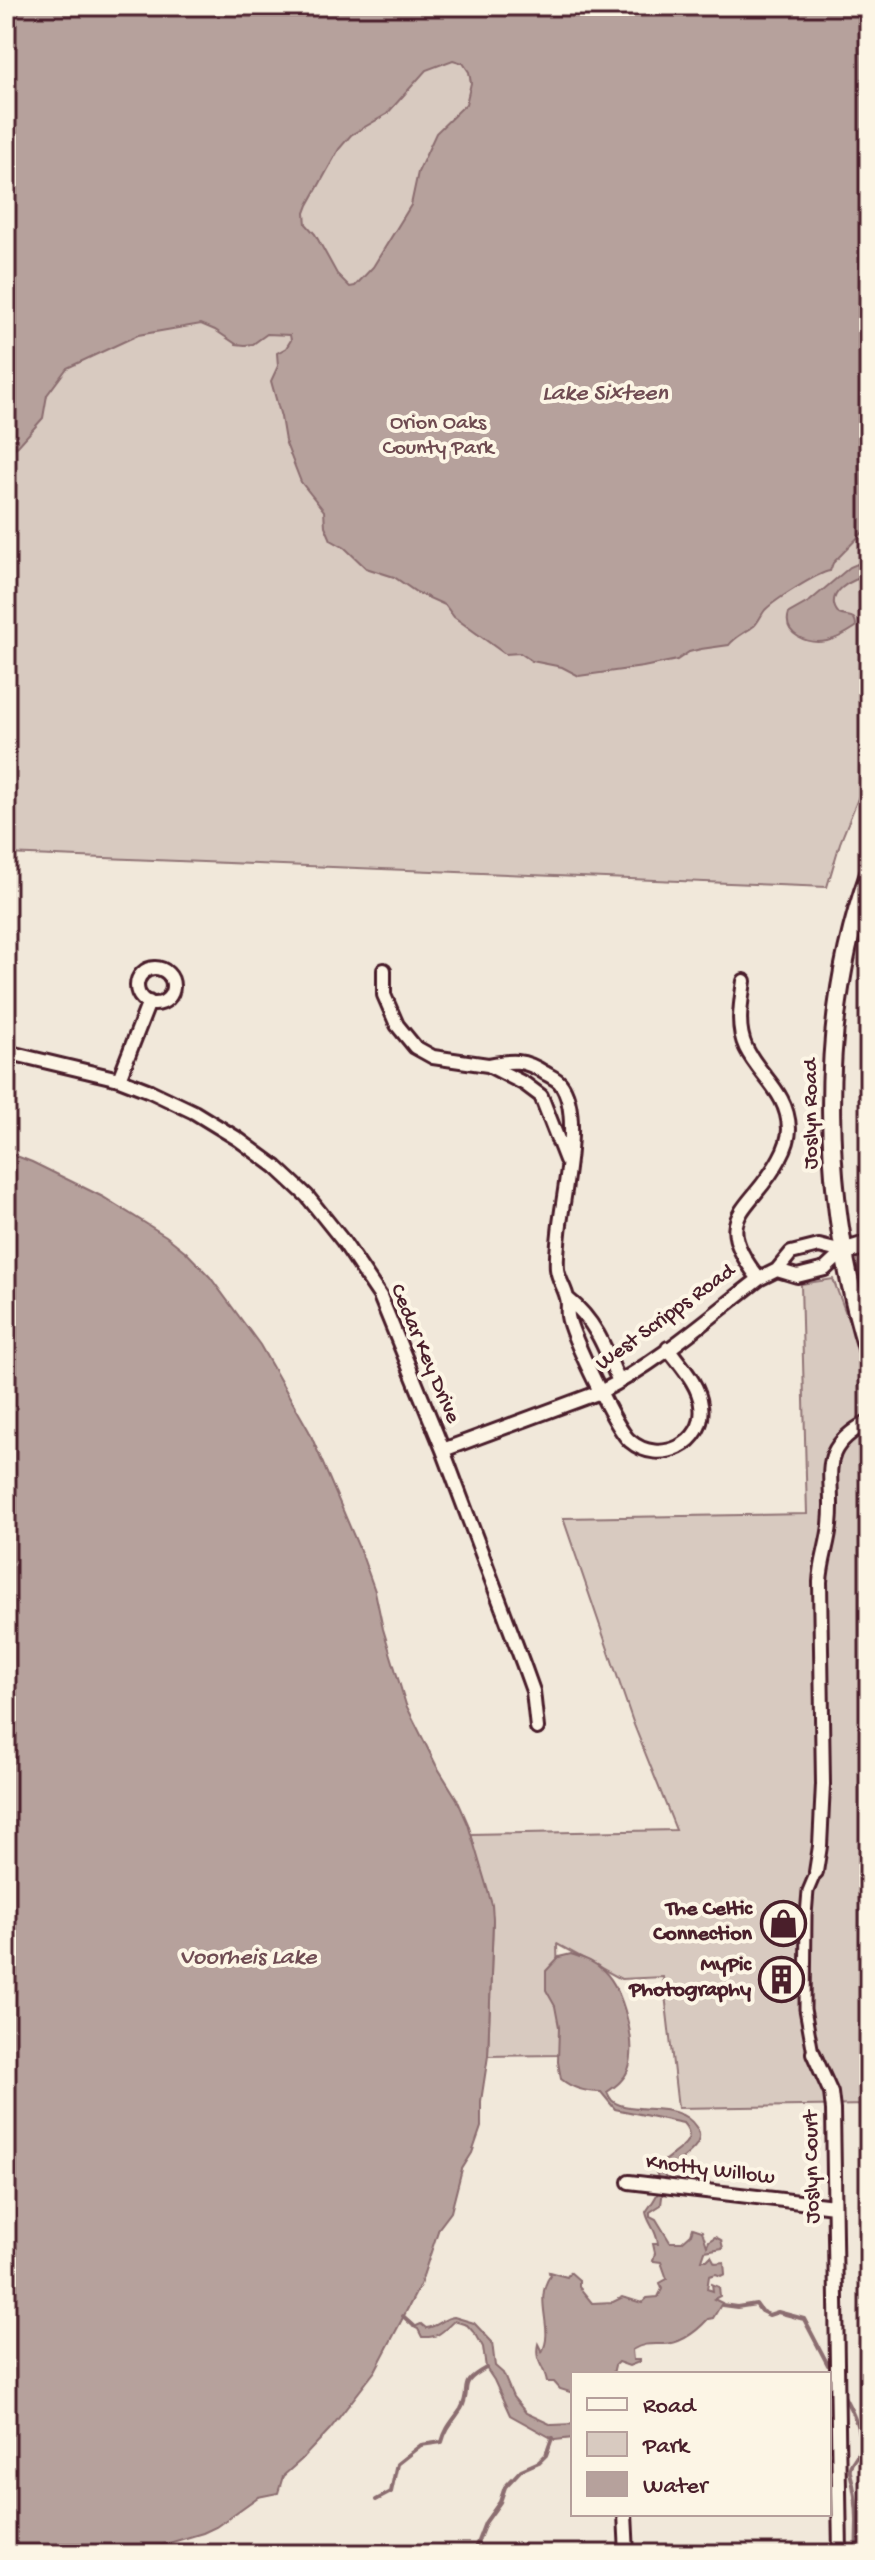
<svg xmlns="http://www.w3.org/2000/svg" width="875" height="2560" viewBox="0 0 875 2560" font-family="'Gochi Hand',sans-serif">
	<rect width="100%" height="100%" fill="#f1e8da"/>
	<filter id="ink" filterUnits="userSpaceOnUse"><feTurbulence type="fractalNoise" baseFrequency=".0125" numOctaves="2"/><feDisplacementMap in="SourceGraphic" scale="16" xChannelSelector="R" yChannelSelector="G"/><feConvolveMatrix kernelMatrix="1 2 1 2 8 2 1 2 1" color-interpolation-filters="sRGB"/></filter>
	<g filter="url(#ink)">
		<path fill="#d8cac0" stroke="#917476" stroke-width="2" d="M6 6H869V771L840 843 827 887 6 854Z
			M833 1279 862 1356 869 1387V2105L678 2108 663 1977 621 1979 557 1944 560 2055 488 2056 493 1920C490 1891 477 1863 471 1834L676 1830 634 1725 563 1518 807 1514 801 1284Z"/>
		<path fill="#b6a19c" stroke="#8b6d6f" stroke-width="2" fill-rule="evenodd" d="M6 6H869V526L833 563 830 571C817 573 775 600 765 610 761 615 759 621 754 626 745 633 736 636 729 645L701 649 689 652 677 660 643 667 579 676 562 667 532 661 520 653 505 654 454 617 445 605 416 592 394 577 366 568 345 548 331 540 325 526 324 511 301 482 285 441 281 417 271 381 278 366 277 353 286 348 291 340 290 335 267 334 253 344 245 345 236 344 215 330 201 324 138 335 67 368 47 395 43 418 18 446 6 453ZM453 60 463 63 469 72 471 83 466 104 436 133 418 172 411 205 373 267 355 286 350 287 337 274 315 234 306 224 305 213 308 205 339 149 351 135 387 114 426 70Z
			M869 559V576C852 578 822 594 839 614 848 618 856 613 856 627 847 633 837 639 827 641 808 645 782 635 789 613L810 601 850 567Z
			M6 1152 32 1162 103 1197 166 1236 186 1252 210 1277 260 1345 309 1431 362 1555 375 1591 383 1629 406 1705 436 1765 457 1799 468 1824 492 1905 493 1920 488 2056 481 2101V2127L472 2153 462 2169 451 2212 439 2228 420 2285 375 2371 330 2429 301 2460 283 2476 278 2493 258 2497 216 2527 203 2533 135 2553 23 2554 6 2545Z
			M571 1954C583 1958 594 1961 604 1971 623 1990 638 2044 628 2070 624 2080 616 2086 607 2092 610 2099 613 2103 620 2105 644 2113 680 2102 696 2127 700 2132 700 2138 697 2144 689 2156 674 2163 665 2174L661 2205 650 2212V2216L656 2219 670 2242H682L691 2234 693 2228 702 2231 707 2246 709 2241 715 2237 721 2240 723 2248 705 2251 702 2260H707L711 2256 715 2263 724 2262 725 2274 721 2276 716 2274 709 2276 707 2289 713 2291 712 2284 719 2287 720 2296 714 2299 722 2303 713 2318 708 2319C697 2331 682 2344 663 2344 650 2344 644 2343 632 2350L633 2360H639V2362L629 2366 618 2362 615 2365 613 2374H573V2393L560 2389 554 2382H547C545 2367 534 2361 538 2344L542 2352C555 2329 533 2301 550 2276L549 2272 567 2277 570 2272 579 2280V2287L592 2303 613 2302 623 2297 642 2303 647 2298 658 2297 662 2289 660 2283 667 2279 661 2262 653 2261 655 2253 653 2244H658C656 2228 648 2224 646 2212 654 2199 665 2190 656 2172 662 2153 704 2146 683 2123L615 2109 601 2092C586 2092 573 2089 561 2079L558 2062 559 2027 555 2006 546 1990V1971L559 1957Z
			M454 2317 474 2323 492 2342 495 2366 503 2373 513 2397 526 2413 552 2425 573 2424V2438L555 2440 510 2415 494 2380 486 2368 483 2347 477 2336 467 2325 454 2321C443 2331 439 2338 422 2337L418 2329 414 2327 421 2324 426 2328C438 2327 443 2318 454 2317Z"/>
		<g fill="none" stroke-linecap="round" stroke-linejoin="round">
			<path stroke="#8b6d6f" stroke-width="4" d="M722 2305 737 2307 756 2304 761 2311 769 2315 778 2312 804 2319 828 2365
				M403 2316 414 2326
				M844 2396C853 2413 862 2430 859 2450 858 2458 848 2463 850 2472 854 2487 857 2505 857 2521 857 2532 856 2542 857 2552L861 2554
				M376 2500 391 2492 397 2464 421 2445 442 2442C446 2427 453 2421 461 2409 473 2387 455 2385 486 2368
				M473 2554 485 2523 500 2502 505 2487 521 2470 539 2462 546 2455 552 2438"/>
			<defs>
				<path id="pedestrian" d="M813 2053 805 2009 806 1915 808 1891 816 1872"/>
				<path id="minor" d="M137 986a18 18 0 1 1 36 0a18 18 0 1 1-36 0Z
					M384 970V995L397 1025 415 1047 433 1057 488 1065 525 1084 541 1096 566 1160
					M744 981C741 1003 736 1027 746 1048 760 1077 788 1092 789 1129 789 1139 785 1149 780 1158 751 1213 708 1214 759 1279
					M6 1052 119 1079 150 1091 194 1112 238 1139 276 1167 307 1196 343 1241 380 1296 443 1450 524 1666 533 1691 537 1728
					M488 1065C512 1060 524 1059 545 1073 550 1076 557 1079 560 1083 584 1112 562 1197 559 1233 558 1244 556 1258 557 1269 558 1279 565 1288 567 1298 569 1304 567 1310 568 1316 570 1333 617 1431 630 1441 659 1466 707 1444 701 1405 699 1384 680 1365 668 1348
					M119 1079 149 1002
					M777 1270 797 1276 825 1269 843 1252
					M568 1299C596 1321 606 1350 619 1382
					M443 1450 600 1392C658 1363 708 1318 759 1279L777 1270 791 1253 819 1246 843 1252
					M816 1872 820 1846 823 1784 820 1582C821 1562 828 1544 830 1525 836 1474 813 1452 869 1421
					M813 2053 831 2093 833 2110 840 2554
					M629 2182 834 2206
					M625 2514 627 2554"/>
				<path id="tertiary" d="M869 874C815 1024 822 1204 869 1355
					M843 1252 869 1244"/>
			</defs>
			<use href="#pedestrian" stroke="#4a1f2b" stroke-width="15"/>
			<use href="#minor" stroke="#4a1f2b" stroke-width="18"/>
			<use href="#tertiary" stroke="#4a1f2b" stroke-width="22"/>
			<use href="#pedestrian" stroke="#fcf5e5" stroke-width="9"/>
			<use href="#minor" stroke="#fcf5e5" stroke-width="12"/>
			<use href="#tertiary" stroke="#fcf5e5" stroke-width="16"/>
		</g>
	</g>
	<defs>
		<symbol id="shop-ring" viewBox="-11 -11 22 22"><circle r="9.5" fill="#fcf5e5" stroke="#4a1f2b" stroke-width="1.5"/><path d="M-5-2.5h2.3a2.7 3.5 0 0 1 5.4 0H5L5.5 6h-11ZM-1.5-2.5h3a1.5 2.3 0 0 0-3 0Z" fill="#4a1f2b"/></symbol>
		<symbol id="building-ring" viewBox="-11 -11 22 22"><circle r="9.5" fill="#fcf5e5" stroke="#4a1f2b" stroke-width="1.5"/><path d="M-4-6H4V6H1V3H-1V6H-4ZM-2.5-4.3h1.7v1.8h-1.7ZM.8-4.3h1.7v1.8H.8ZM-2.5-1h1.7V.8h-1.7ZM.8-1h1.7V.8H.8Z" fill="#4a1f2b"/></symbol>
	</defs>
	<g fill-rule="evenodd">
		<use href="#shop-ring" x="758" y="1898" width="51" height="51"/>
		<use href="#building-ring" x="756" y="1954" width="51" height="51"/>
	</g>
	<g text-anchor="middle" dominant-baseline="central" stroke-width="8" stroke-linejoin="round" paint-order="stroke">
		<g font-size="22" fill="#6e4a50" stroke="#fcf5e5">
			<text x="438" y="424">Orion Oaks<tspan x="438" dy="25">County Park</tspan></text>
		</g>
		<g font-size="22" fill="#4a1f2b" stroke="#fcf5e5">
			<text transform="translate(812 1114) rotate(-90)">Joslyn Road</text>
			<text transform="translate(666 1318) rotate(-36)">West Scripps Road</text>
			<text transform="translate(424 1354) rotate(67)">Cedar Key Drive</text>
			<text transform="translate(813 2167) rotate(-91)">Joslyn Court</text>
			<text transform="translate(710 2171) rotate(7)">Knotty Willow</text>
		</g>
		<g font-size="22" font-weight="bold" fill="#4a1f2b" stroke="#fcf5e5" text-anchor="end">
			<text x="752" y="1910">The Celtic<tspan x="752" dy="25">Connection</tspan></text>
			<text x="751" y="1966">MyPic<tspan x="751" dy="25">Photography</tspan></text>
		</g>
		<g font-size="24" font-style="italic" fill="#704c53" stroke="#fcf5e5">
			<text x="605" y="394">Lake Sixteen</text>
			<text x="248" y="1958">Voorheis Lake</text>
		</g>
	</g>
	<rect width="875" height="2560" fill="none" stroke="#fcf5e5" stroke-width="32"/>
	<rect x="16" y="16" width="843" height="2528" fill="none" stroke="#4a1f2b" stroke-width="3" filter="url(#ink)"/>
	<rect x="571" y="2372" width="260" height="144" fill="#fcf5e5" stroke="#b59f9b" stroke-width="2"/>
	<rect x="587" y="2398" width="40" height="12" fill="#fcf5e5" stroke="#b59f9b" stroke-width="2"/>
	<text x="643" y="2412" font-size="24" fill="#4a1f2b">Road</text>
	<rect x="587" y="2432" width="40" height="24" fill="#d8cac0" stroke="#b59f9b" stroke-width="2"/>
	<text x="643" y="2452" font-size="24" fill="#4a1f2b">Park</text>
	<rect x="587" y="2472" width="40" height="24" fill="#b6a19c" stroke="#b59f9b" stroke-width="2"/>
	<text x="643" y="2492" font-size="24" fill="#4a1f2b">Water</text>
</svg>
